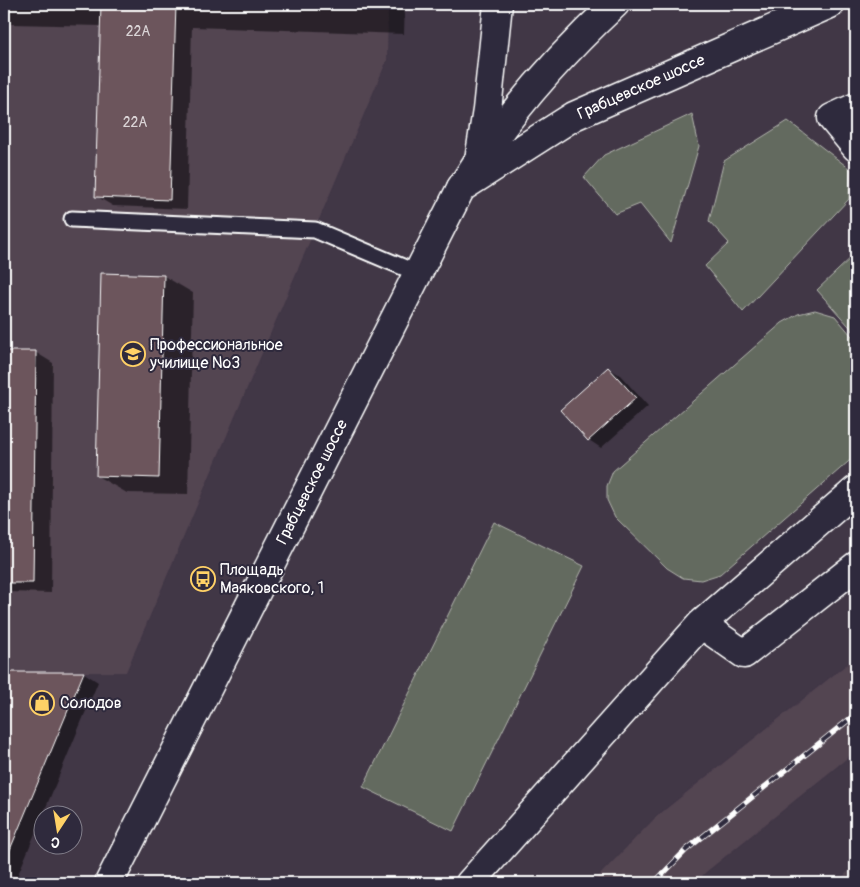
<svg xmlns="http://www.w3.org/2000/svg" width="860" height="887" viewBox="0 0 860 887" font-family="Pangolin,sans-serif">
	<rect width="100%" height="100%" fill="#413746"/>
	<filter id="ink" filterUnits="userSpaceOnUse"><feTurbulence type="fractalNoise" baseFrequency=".02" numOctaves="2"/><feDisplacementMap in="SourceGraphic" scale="10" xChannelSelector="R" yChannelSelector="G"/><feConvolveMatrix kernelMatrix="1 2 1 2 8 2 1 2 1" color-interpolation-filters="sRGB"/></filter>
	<g filter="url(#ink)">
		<path fill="#524451" d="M4 4H388L387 60 126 672H4L5 52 4 51Z
			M856 657V751L706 872 695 883H592L656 817Z
			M856 864V883H836Z"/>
		<path fill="#646b5e" stroke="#b2b5ae" d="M692 114 699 146 671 243 640 204 615 214 584 177 604 155Z
			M788 121 850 169 849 199 743 312 705 266 729 243 709 221 724 161Z
			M856 253V334L817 290Z
			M815 310 835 316 856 341V455L720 574 701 580 683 578 667 568 615 517 607 500V486L613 471 782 323 798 314Z
			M494 522 584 566 453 831 363 787Z"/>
		<path fill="#0007" d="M4 4H405L404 34 192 27 187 209 113 206 96 196 101 26 10 24 4 20Z
			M164 276 193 293 188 494 127 493 97 476Z
			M4 352H35L53 363 51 593 4 592Z
			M608 368 620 375 648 406 601 448 589 440 561 410Z
			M4 673H84L98 682 17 877 4 872Z"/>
		<path fill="#6c555c" stroke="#fff" d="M101 4H176L170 200 95 197Z
			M101 273 164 275 159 478 96 476Z
			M4 351H36L33 583H4Z
			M608 367 636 398 588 441 560 410Z
			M4 672H84L4 864Z"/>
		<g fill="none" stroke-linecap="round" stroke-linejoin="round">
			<defs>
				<path id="lane" d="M72 219 315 230 417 273"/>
				<path id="street" d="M856 107 832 118 856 147
					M701 624 744 654 856 566
					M470 883 701 624 856 490"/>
				<path id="secondary" d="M461 188 574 116 830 4"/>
				<path id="primary" d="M480 154 487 110 498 4
					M109 883 461 188C503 119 557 58 615 4"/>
			</defs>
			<use href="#lane" stroke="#fff" stroke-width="19"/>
			<use href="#street" stroke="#fff" stroke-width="31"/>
			<use href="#secondary" stroke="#fff" stroke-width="31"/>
			<use href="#primary" stroke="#fff" stroke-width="31"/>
			<use href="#lane" stroke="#2f2a3d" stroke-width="15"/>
			<use href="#street" stroke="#2f2a3d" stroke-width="28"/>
			<use href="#secondary" stroke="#2f2a3d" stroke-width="28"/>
			<use href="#primary" stroke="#2f2a3d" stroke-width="28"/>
			<defs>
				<path id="rail" d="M654 883 686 850 856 714"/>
			</defs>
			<use href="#rail" stroke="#fff" stroke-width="5.5"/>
			<use href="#rail" stroke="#2f2a3d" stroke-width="4" stroke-dasharray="11" stroke-linecap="butt"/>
		</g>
	</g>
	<defs>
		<symbol id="university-ring" viewBox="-11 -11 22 22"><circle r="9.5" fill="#2f2a3d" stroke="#ffd166" stroke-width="1.5"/><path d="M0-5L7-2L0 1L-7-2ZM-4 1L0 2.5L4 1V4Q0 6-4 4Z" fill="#ffd166"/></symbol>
		<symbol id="bus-ring" viewBox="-11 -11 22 22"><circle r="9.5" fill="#2f2a3d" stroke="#ffd166" stroke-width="1.5"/><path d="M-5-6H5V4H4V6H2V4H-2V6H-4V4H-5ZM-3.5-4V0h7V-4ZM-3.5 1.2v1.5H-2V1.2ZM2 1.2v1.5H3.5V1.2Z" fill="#ffd166"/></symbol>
		<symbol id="shop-ring" viewBox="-11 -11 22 22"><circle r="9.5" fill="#2f2a3d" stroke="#ffd166" stroke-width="1.5"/><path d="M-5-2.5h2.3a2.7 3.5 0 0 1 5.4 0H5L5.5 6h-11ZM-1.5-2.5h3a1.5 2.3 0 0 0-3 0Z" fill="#ffd166"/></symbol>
	</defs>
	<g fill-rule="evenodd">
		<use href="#university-ring" x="119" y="340" width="28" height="28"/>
		<use href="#bus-ring" x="189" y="565" width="28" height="28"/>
		<use href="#shop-ring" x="28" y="689" width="28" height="28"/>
	</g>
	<g text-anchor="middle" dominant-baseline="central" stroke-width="4" stroke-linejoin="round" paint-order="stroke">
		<g font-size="14" fill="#dad4d6">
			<text x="138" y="31">22А</text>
			<text x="135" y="122">22А</text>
		</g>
		<g font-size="16" fill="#fff" stroke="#2f2a3d">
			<text transform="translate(641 87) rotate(-24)">Грабцевское шоссе</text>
			<text transform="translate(312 482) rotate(-63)">Грабцевское шоссе</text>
		</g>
		<g font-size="16" fill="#fff" stroke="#2f2a3d" text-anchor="start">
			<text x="150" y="345">Профессиональное<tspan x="150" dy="18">училище №3</tspan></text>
			<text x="220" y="570">Площадь<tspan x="220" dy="18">Маяковского, 1</tspan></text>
			<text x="60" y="703">Солодов</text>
		</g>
	</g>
	<rect width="860" height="887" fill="none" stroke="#2f2a3d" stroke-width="20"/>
	<rect x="10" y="10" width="840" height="867" fill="none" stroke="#fff" stroke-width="2" filter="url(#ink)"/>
	<g transform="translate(58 830) rotate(192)"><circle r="24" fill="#2f2a3d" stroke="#827f8b"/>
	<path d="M0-4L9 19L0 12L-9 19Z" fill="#ffd166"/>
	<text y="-8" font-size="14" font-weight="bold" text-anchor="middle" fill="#ffffff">С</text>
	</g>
</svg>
